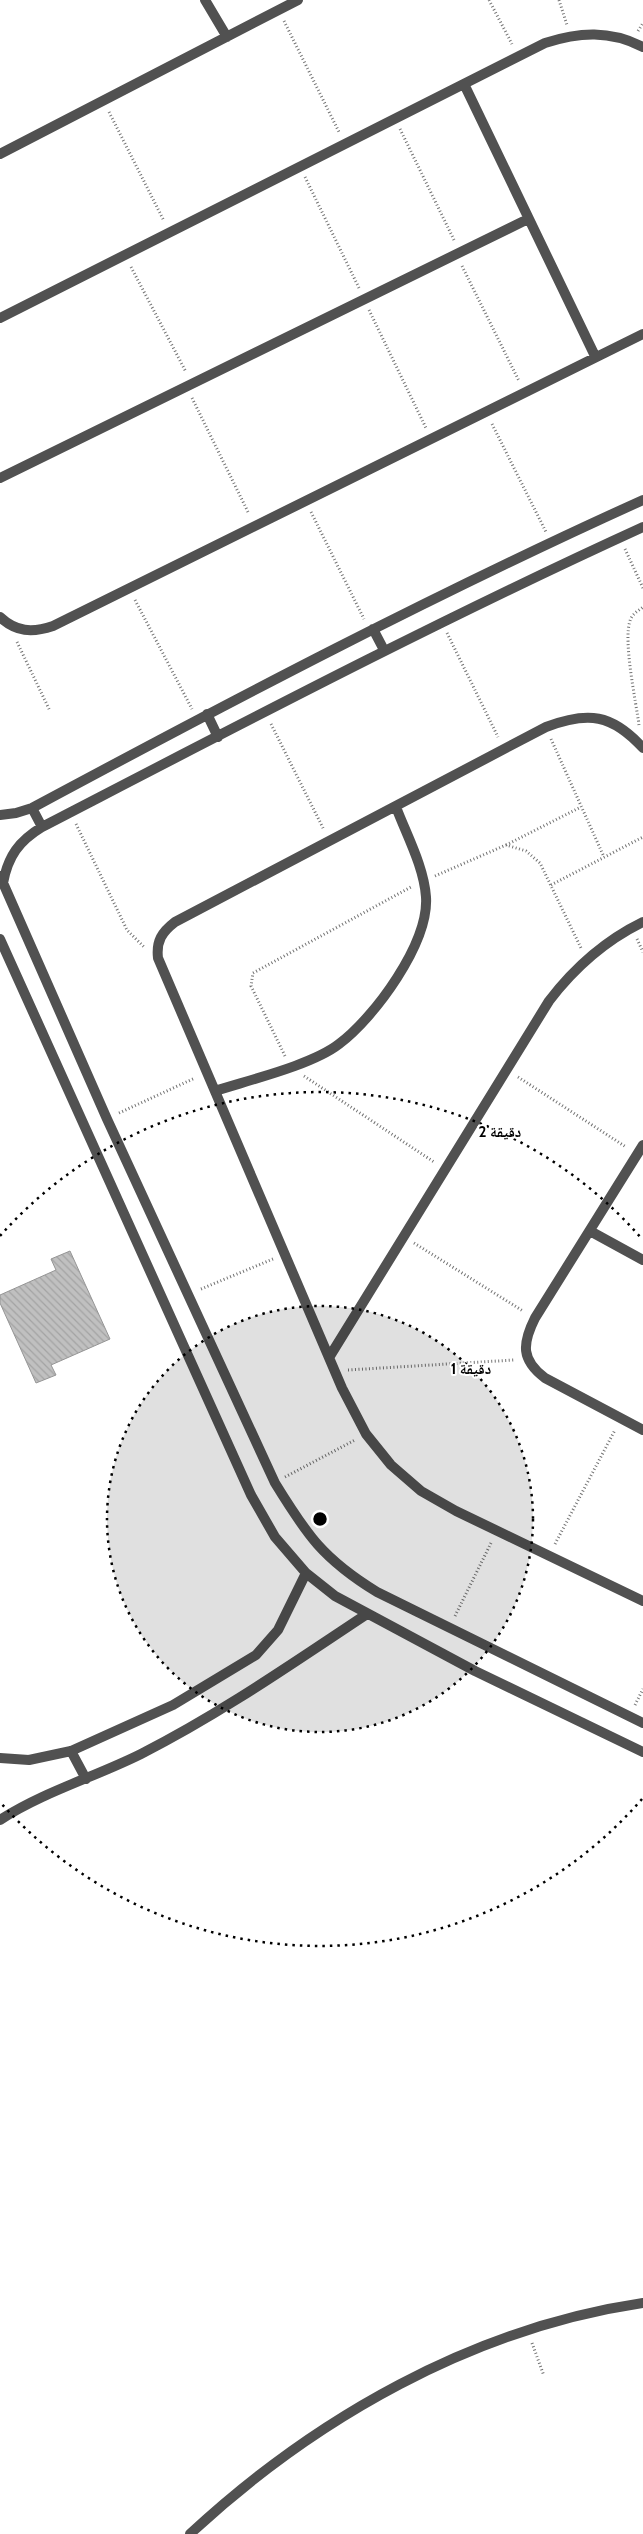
<svg xmlns="http://www.w3.org/2000/svg" width="643" height="2534" viewBox="0 0 643 2534" font-family="Cabin,'Noto Naskh Arabic',sans-serif">
	<defs>
		<pattern id="building-back-hatch" width="6" height="6" patternUnits="userSpaceOnUse" patternTransform="scale(1.25)"><rect width="6" height="6" fill="#c0c0c0"/><path d="M-1 5l2 2M0 0l6 6M5-1l2 2" fill="none" stroke="#a3a3a3"/></pattern>
	</defs>
	<rect width="100%" height="100%" fill="#fff"/>
	<path fill="url(#building-back-hatch)" stroke="#959595" d="M70 1251 110 1339 51 1365 56 1375 36 1383 0 1303V1295L56 1270 51 1259Z"/>
	<g fill="none" stroke-linecap="round" stroke-linejoin="round">
		<path stroke="#737373" stroke-width="3" stroke-dasharray="1 2.5" stroke-linecap="butt" d="M489 0 512 44
			M559 0 567 25
			M284 21 339 132
			M638 31 643 23
			M109 112 164 221
			M400 129 454 240
			M305 177 359 288
			M462 266 519 381
			M131 267 186 372
			M369 310 426 428
			M192 398 249 514
			M492 424 546 532
			M311 512 364 619
			M625 549 643 588
			M135 600 192 709
			M447 633 498 737
			M17 642 50 711
			M271 724 324 830
			M639 725C636 702 623 641 630 621 632 614 638 611 643 607
			M551 739 604 857
			M76 824 127 930 145 948
			M506 845 581 807
			M435 876 506 845 526 851 540 863 581 948
			M551 885 643 837
			M637 939 643 952
			M285 1056 251 986 253 973 411 887
			M304 1076 434 1162
			M518 1077 626 1147
			M119 1113 195 1078
			M414 1243 523 1311
			M201 1289 273 1259
			M348 1370 514 1360
			M285 1477 355 1440
			M555 1544 615 1430
			M455 1616 491 1543
			M635 1705 643 1689
			M532 2343 544 2376"/>
		<path stroke="#515151" stroke-width="10" d="M205 0 227 37
			M464 84 595 356
			M0 154 298 0
			M0 318 545 43C579 32 610 30 643 47
			M0 478 528 219
			M0 617C16 632 32 633 53 626L643 334
			M373 629 384 650
			M207 714 218 737
			M643 748C612 714 588 711 546 727L175 922C162 932 156 941 158 958L342 1388 366 1434 391 1465 421 1491 456 1511 643 1601
			M32 808 42 827
			M0 815 16 813 32 808C233 700 435 594 643 500
			M0 876 107 1119 275 1483C307 1535 323 1559 377 1592L643 1723
			M3 883C8 856 19 841 42 827 241 724 439 620 643 527
			M0 939 251 1495 275 1537 306 1573 335 1596 475 1671 643 1752
			M215 1091C249 1080 312 1065 339 1044 375 1017 429 943 426 897 424 867 407 836 396 807
			M643 1145 535 1318C522 1344 521 1360 545 1378L643 1430
			M590 1231 643 1260
			M330 1356 549 1001C575 967 604 941 643 922
			M71 1751 86 1779
			M0 1758 29 1760 71 1751 173 1705 256 1655 278 1630 306 1573
			M0 1820C43 1792 95 1777 141 1754 220 1714 293 1663 367 1614
			M190 2534C315 2418 473 2328 643 2303"/>
	</g>
	<circle cx="320" cy="1519" r="213" fill="#000" fill-opacity=".12"/>
	<g fill="none" stroke="#000" stroke-width="2.5" stroke-dasharray="2.5 5">
		<circle cx="320" cy="1519" r="213"/>
		<path d="M642 1799A427 427 0 0 1 0 1802M0 1236A427 427 0 0 1 642 1239"/>
	</g>
	<circle cx="320" cy="1519" r="8" fill="#000" stroke="#fff" stroke-width="2.5"/>
	<g font-size="15" text-anchor="middle" font-weight="bold" fill="#000" stroke="#fff" stroke-width="4" stroke-linejoin="round" paint-order="stroke">
		<text x="500" y="1137">2 دقيقة</text>
		<text x="471" y="1374">1 دقيقة</text>
	</g>
</svg>
